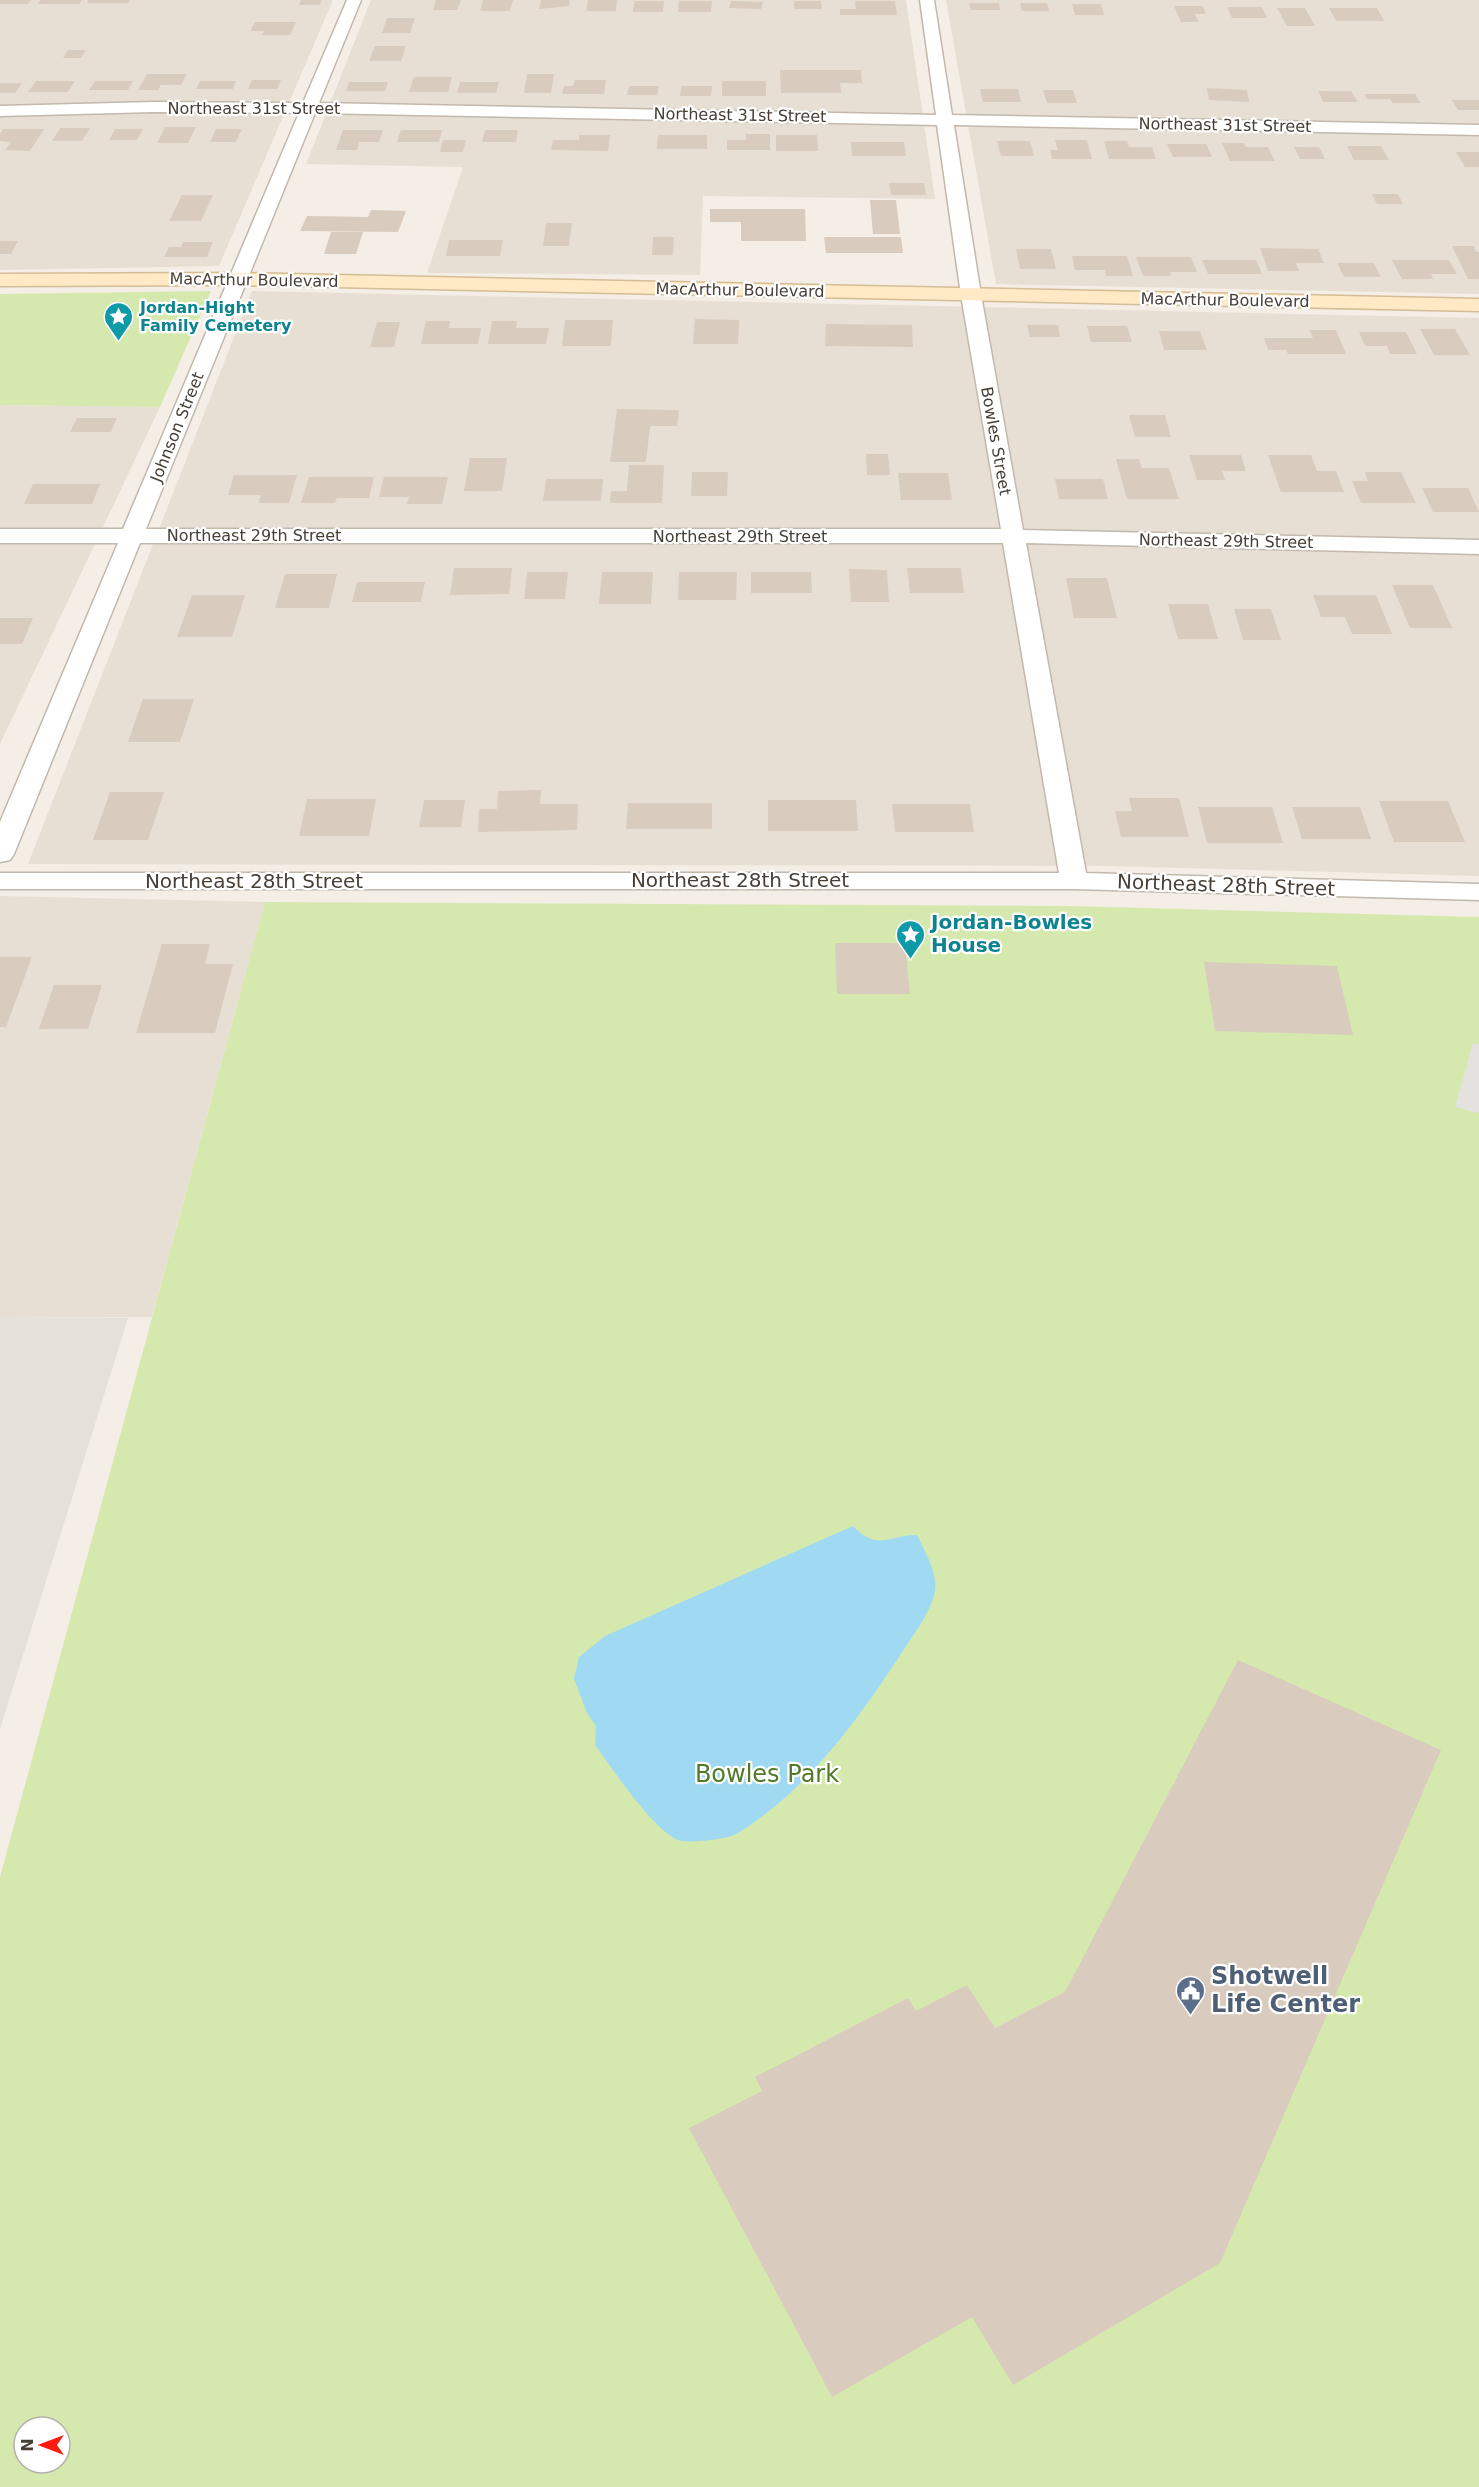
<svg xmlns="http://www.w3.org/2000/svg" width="1479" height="2487" viewBox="0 0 1479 2487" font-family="'DejaVu Sans',sans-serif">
	<rect width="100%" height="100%" fill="#f4eee6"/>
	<path fill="#e8dfd4" d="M0 0H333L219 266 0 270Z
		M371 0H906L935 199 703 196 700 275 427 273 463 167 306 164Z
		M946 0H1479V294L996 284Z
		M252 291 1479 318V876L1111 866 28 864Z
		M0 405 160 407 0 744Z
		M0 896 265 902 152 1317 0 1318Z"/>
	<path fill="#e6e0db" d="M0 1318H128L0 1729Z"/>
	<path fill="#d5e9ae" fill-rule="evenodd" d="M211 291 160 407 0 405V294Z
		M265 902 1070 906 1479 917V2487H0V1877ZM24 2427H60V2463H24Z"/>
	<path fill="#e4e1de" d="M1473 1043 1479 1044V1113L1455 1107Z"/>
	<path fill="#a0daf2" d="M853 1526C878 1552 888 1535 917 1535 925 1553 940 1575 934 1595 928 1617 913 1635 901 1654 857 1721 806 1792 736 1834 728 1839 687 1844 678 1840 653 1830 612 1768 595 1745L596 1726 587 1713 574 1679 579 1657 605 1636Z"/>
	<path fill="#d9cbbe" d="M0 0H31L28 4H0Z
		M41 0H82L79 4H38Z
		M88 0H130L128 3H87Z
		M301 0H322L320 5H299Z
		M436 0H461L457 10H433Z
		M483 0H513L510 11H480Z
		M541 0H570L569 6 539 9Z
		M588 0H617L616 11H586Z
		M634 1H664L663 12H633Z
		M679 1H712L711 12H678Z
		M731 1 763 2 761 9 729 8Z
		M794 1H821L822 9H794Z
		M855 1H895L897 15H840V9H856Z
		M969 3H999L1000 10H971Z
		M1020 3H1047L1049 11H1022Z
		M1072 4H1101L1104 15H1075Z
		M1174 6H1203L1206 14H1195L1199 22H1181Z
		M1227 7H1262L1267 18H1232Z
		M1277 8H1305L1315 26H1287Z
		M1329 8H1377L1384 21H1336Z
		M387 18H415L410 33H382Z
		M255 22H296L290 35H262L264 31H250Z
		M375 46H406L401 61H369Z
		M68 50H86L81 58H63Z
		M780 70H861L862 83H840L841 93H781Z
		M147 74H187L181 85H161L158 90H138Z
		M527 74H554L551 93H524Z
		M414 77H452L448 92H409Z
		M252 80H281L277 89H248Z
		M575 80H606L604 94H562L564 86H573Z
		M36 81H75L68 92H28Z
		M95 81H133L128 90H89Z
		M200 81H236L233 89H196Z
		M722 81H766V96H722Z
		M349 82H388L385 91H346Z
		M460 82H499L496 93H457Z
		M0 83H22L15 93H0Z
		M629 86H659L657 95H627Z
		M682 86H712L711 96H680Z
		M1207 88 1247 90 1249 102 1209 100Z
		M980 89H1018L1021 102H983Z
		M1043 90H1073L1077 103H1047Z
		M1318 91H1351L1358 102H1323Z
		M1364 94H1415L1421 103H1393L1390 99H1367Z
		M1452 100H1479V110H1458Z
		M165 127H196L188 143H157Z
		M60 128H90L82 141H52Z
		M3 129H44L30 151 5 150 11 142 0 141V134Z
		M115 129H143L137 140H109Z
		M216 129H242L236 142H210Z
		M343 130H383L379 142H359L357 150H336Z
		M401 130H442L439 142H397Z
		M485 130H518L516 142H482Z
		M746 134H770V150H727V140H746Z
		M579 135H610L608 151 551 150 553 140H579Z
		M658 135H707V149H657Z
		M776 135H817L818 151H776Z
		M443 140H466L463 152H440Z
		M1055 140H1087L1092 159H1052L1050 150H1058Z
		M997 141H1030L1034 156H1001Z
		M1104 141H1127L1129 147H1152L1156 159H1109Z
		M851 142H904L906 156H852Z
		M1222 143H1244L1246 147H1268L1275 161H1230Z
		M1167 144H1206L1212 157H1173Z
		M1347 146H1381L1389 160H1354Z
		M1294 147H1319L1325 159H1300Z
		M1456 152H1479V167H1465Z
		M889 183H924L926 195H891Z
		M1372 194H1398L1403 204H1377Z
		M182 195H213L201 221H169Z
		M870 200H896L900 234H873Z
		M710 209H805L806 241H741V222H710Z
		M371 210 406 211 398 232 300 231 307 216 368 217Z
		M546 223H572L569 246H543Z
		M331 232H363L356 254H324Z
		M653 237H674L673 255H652Z
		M824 237H901L903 253H826Z
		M449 240H503L500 256H446Z
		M0 241H18L11 254H0Z
		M183 242H213L207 257H164L169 247H181Z
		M1452 246H1474L1476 252H1479V279H1468Z
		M1260 248 1318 249 1324 263H1296L1299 271H1268Z
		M1016 249H1051L1056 269H1020Z
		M1072 256H1127L1133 276H1106L1105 270H1075Z
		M1136 257H1191L1197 272H1170L1171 276H1143Z
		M1202 260H1256L1262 274H1208Z
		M1392 260H1449L1457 274H1431L1433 279H1402Z
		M1337 263H1374L1381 277H1344Z
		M695 319 739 320 738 344H693Z
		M565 320H613L611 346H562Z
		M426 321H450L449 328H481L478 344H421Z
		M492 321H517L516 328H549L546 344H488Z
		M377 322H400L394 347H370Z
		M826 324 912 325 913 347 825 346Z
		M1027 325H1058L1060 337H1030Z
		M1087 326H1127L1132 342H1091Z
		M1420 329H1455L1470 355H1434Z
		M1309 330H1336L1346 354H1288L1286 350H1268L1264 338H1313Z
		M1159 331H1200L1207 350H1164Z
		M1359 332H1406L1417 354H1390L1387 346H1365Z
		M617 409 679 410 677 426H650L646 462H610Z
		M1129 415H1165L1171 437H1135Z
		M77 418H117L111 432H70Z
		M866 454H888L890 475H867Z
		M1189 455H1241L1246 471H1222L1225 480H1197Z
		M1268 455H1311L1317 471H1336L1344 492H1281Z
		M470 458H507L502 491H464Z
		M1116 459H1139L1142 468H1169L1179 499H1127Z
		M629 465H664L662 503H610L611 491H627Z
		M692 472H728L727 496H691Z
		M1365 472H1401L1416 503H1361L1352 481H1368Z
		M898 473H948L952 500H901Z
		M234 475H297L289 503H258L261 495H228Z
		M309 477H374L369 498H337L335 503H301Z
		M384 477H448L442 504H407L409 497H379Z
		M546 479H603L601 501H543Z
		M1055 479H1103L1108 499H1059Z
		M33 484H100L92 504H24Z
		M1422 488H1468L1479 512H1433Z
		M454 568H512L509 594 450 595Z
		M907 568H961L964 593H910Z
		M849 569 887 570 889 602H851Z
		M527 572H568L565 599H524Z
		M602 572H653L651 604H599Z
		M679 572H737L736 600H678Z
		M751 572H811L812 593H751Z
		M285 574H337L329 608H275Z
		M1066 578H1107L1117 618H1074Z
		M357 582H425L421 602H352Z
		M1392 585H1433L1452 628H1410Z
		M192 595H245L232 637H177Z
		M1313 595H1376L1392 634H1352L1345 617H1321Z
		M1168 604H1208L1218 639H1178Z
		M1234 609H1271L1281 640H1243Z
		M0 618H33L22 644H0Z
		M143 699H194L180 742H128Z
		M541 790 540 804H578L577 830 478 832 479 809H497L498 791Z
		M110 792H164L148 840H93Z
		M1129 798H1179L1189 837H1121L1115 811H1132Z
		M307 799H376L369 836H299Z
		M424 800H465L461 827H419Z
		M768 800H856L858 831H768Z
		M1379 801H1448L1465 842H1394Z
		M628 803H712V829H626Z
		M892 804H970L974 832H895Z
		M1198 807H1272L1283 843H1207Z
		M1292 807H1360L1371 839H1302Z
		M835 943H905L910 994H837Z
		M162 944H210L205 964H233L215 1033H136Z
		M0 957H32L6 1027H0Z
		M1204 962 1337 966 1353 1035 1215 1031Z
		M54 985H102L88 1029H39Z
		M1238 1660 1441 1750 1220 2263 1013 2385 972 2317 832 2397 689 2128 762 2091 755 2077 908 1998 916 2011 967 1985 995 2028 1065 1992Z"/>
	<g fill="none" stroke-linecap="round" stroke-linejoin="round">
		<defs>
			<path id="minor" d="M347 0H361L319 103 936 115 920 0H934L952 115 1479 125V135L954 125 981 295 1023 530 1479 540V554L1026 543 1086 873 1479 884V900L1074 889H0V873H1059L1003 543H140L14 854 10 860 0 862V822L118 543H0V529H123L299 113 154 112 0 116V106L154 102 303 103ZM315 113 937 125 961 295 1001 529H146Z"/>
			<path id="secondary" d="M237 273 1479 299V311L237 285 0 286V274Z"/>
		</defs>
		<use href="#minor" stroke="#c2b8ab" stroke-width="3"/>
		<use href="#secondary" stroke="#d5bd95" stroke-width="3"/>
		<use href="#minor" fill="#fff" fill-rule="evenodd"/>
		<use href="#secondary" fill="#ffeac5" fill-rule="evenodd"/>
	</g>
	<defs>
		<symbol id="sight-pin" viewBox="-11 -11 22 30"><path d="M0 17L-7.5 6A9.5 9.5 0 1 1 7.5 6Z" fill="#0f9aa8" stroke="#fff"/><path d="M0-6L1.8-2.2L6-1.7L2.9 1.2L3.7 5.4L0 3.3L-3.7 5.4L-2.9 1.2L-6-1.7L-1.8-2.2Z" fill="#fff"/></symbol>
		<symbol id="civic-pin" viewBox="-11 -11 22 30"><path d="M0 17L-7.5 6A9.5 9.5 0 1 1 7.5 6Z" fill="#5c6f8a" stroke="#fff"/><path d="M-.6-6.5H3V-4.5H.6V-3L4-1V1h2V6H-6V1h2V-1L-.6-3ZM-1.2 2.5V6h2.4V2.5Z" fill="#fff"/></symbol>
	</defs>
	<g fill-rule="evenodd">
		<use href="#sight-pin" x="102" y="300" width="33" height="45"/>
		<use href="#sight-pin" x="894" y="918" width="33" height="45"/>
		<use href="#civic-pin" x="1174" y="1974" width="33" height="45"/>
	</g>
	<g text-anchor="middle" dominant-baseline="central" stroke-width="4.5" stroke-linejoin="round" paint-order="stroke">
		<g font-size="16" fill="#473e35" stroke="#fff">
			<text x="254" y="108">Northeast 31st Street</text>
			<text transform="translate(740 115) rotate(1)">Northeast 31st Street</text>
			<text transform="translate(1225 125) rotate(1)">Northeast 31st Street</text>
			<text transform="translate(254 280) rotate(1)">MacArthur Boulevard</text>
			<text transform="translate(740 290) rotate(1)">MacArthur Boulevard</text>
			<text transform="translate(1225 300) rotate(1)">MacArthur Boulevard</text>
			<text transform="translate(177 427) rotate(-68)">Johnson Street</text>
			<text transform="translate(996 441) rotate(80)">Bowles Street</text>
			<text x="254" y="535">Northeast 29th Street</text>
			<text x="740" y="536">Northeast 29th Street</text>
			<text transform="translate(1226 541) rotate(1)">Northeast 29th Street</text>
		</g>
		<g font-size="16" font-weight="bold" fill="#0d838f" stroke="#fff" text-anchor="start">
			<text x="140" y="307">Jordan-Hight<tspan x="140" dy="18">Family Cemetery</tspan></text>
		</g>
		<g font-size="20" fill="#473e35" stroke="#fff">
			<text x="740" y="880">Northeast 28th Street</text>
			<text x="254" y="881">Northeast 28th Street</text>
			<text transform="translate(1226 885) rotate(2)">Northeast 28th Street</text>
		</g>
		<g font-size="20" font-weight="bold" fill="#0d838f" stroke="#fff" text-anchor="start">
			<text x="931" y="922">Jordan-Bowles<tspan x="931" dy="23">House</tspan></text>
		</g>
		<g font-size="24" fill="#507a27" stroke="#fff">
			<text x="767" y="1774">Bowles Park</text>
		</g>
		<g font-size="24" font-weight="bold" fill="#4e5e75" stroke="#fff" text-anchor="start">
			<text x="1211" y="1976">Shotwell<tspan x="1211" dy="28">Life Center</tspan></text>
		</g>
	</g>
	<g transform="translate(42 2445) rotate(270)"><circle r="28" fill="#ffffff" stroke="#b5b2ae" stroke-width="1.5"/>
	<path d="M0-4.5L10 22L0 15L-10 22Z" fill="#ff1b12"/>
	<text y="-9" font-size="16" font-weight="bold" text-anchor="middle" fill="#473e35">N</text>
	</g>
</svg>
